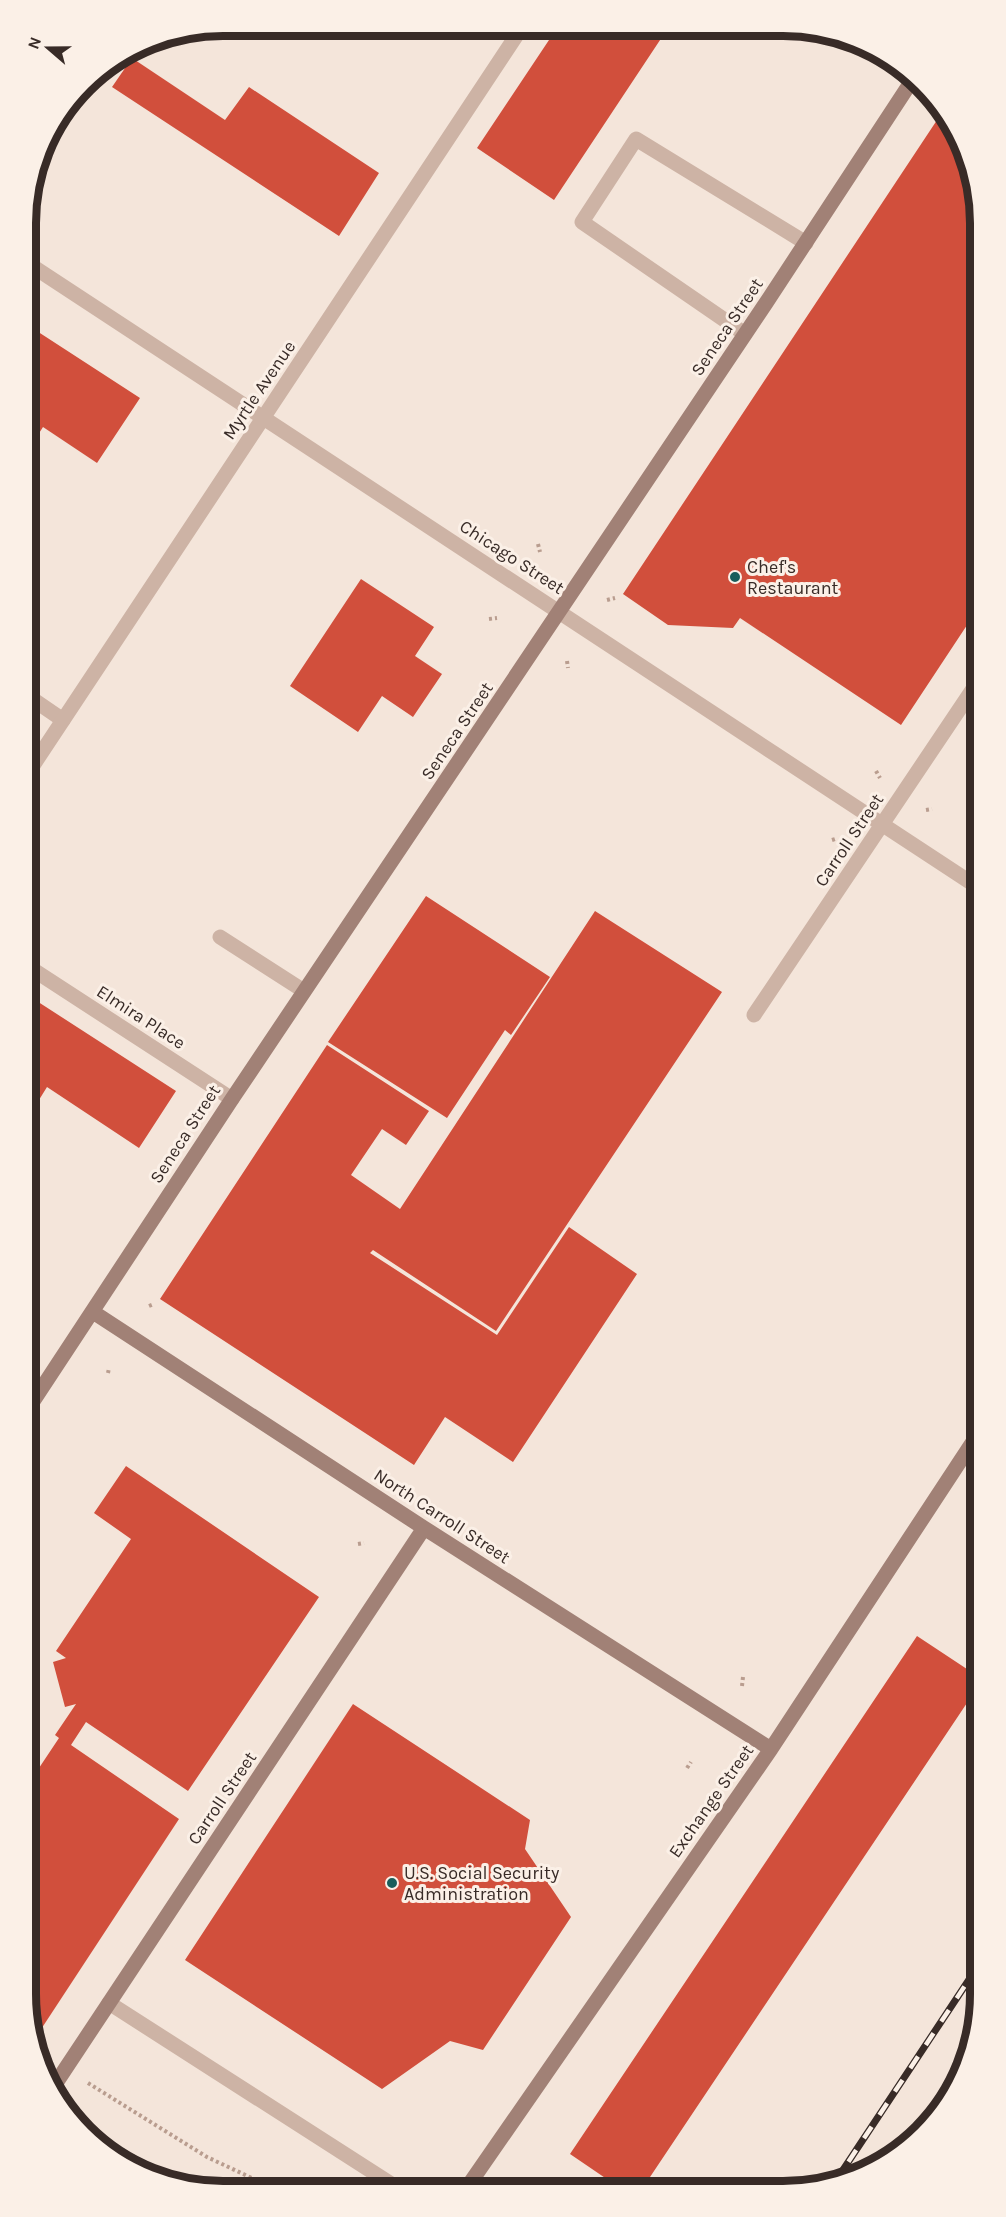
<svg xmlns="http://www.w3.org/2000/svg" width="1006" height="2217" viewBox="0 0 1006 2217" font-family="Karla,sans-serif">
	<rect width="100%" height="100%" fill="#f4e5da"/>
	<path fill="#d14f3c" d="M557 28H668L554 200 477 148Z
		M132 58 225 120 249 87 379 173 339 236 112 87Z
		M943 111 954 124 974 171 975 613 901 725 740 618 733 628 668 625 623 594Z
		M26 324 140 398 97 463 43 427 27 452Z
		M361 579 434 627 415 656 442 674 413 717 382 696 358 732 290 686Z
		M426 896 550 977 511 1035 505 1030 447 1118 328 1042Z
		M595 911 722 992 496 1331 373 1250 370 1253 497 1335 569 1227 637 1274 513 1462 445 1417 414 1465 160 1299 327 1045 429 1111 406 1145 382 1129 351 1175 400 1209Z
		M29 996 176 1091 139 1148 47 1087 29 1116Z
		M126 1466 319 1597 188 1791 86 1722 71 1745 179 1819 32 2043 31 1780 59 1738 55 1735 76 1704 65 1707 53 1662 66 1658 56 1651 131 1539 94 1513Z
		M917 1636 979 1677V1685L644 2186H617L570 2154Z
		M353 1704 530 1820 525 1849 571 1917 483 2050 450 2041 382 2089 185 1960Z"/>
	<g fill="none" stroke-linecap="round" stroke-linejoin="round">
		<path stroke="#b99d8f" stroke-width="4" stroke-dasharray="3 3" stroke-linecap="butt" d="M538 544 540 552
			M607 600 615 598
			M489 619 497 618
			M567 661 568 668
			M876 771 880 778
			M926 810 932 809
			M832 840 835 839
			M149 1306 154 1304
			M108 1373 109 1368
			M358 1544 364 1543
			M742 1686 743 1677
			M687 1768 691 1762
			M88 2083 207 2157 271 2187"/>
		<path stroke="#cdb3a5" stroke-width="15" d="M745 334 582 222 636 139 806 243
			M28 696 63 720
			M220 937 304 991
			M109 2003 396 2187"/>
		<path stroke="#cdb3a5" stroke-width="15" d="M26 262 976 886
			M28 773 522 27
			M29 967 232 1099
			M754 1015 975 686"/>
		<path stroke="#a18176" stroke-width="15" d="M93 1312 424 1528 771 1749
			M30 1406 232 1099 766 303 915 76
			M52 2089 424 1528
			M468 2186 771 1749 978 1434"/>
		<defs>
			<path id="rail" d="M833 2185 980 1963"/>
		</defs>
		<use href="#rail" stroke="#382b27" stroke-width="7"/>
		<use href="#rail" stroke="#fbf0e7" stroke-width="4.5" stroke-dasharray="14" stroke-linecap="butt"/>
	</g>
	<g fill="#195e5b" stroke="#fbf0e7" stroke-width="2">
		<circle cx="735" cy="577" r="6"/>
		<circle cx="392" cy="1883" r="6"/>
	</g>
	<g text-anchor="middle" dominant-baseline="central" stroke-width="6" stroke-linejoin="round" paint-order="stroke">
		<g font-size="18" fill="#382b27" stroke="#fbf0e7">
			<text transform="translate(727 327) rotate(-56)">Seneca Street</text>
			<text transform="translate(259 390) rotate(-56)">Myrtle Avenue</text>
			<text transform="translate(512 557) rotate(33)">Chicago Street</text>
			<text transform="translate(457 731) rotate(-56)">Seneca Street</text>
			<text transform="translate(849 840) rotate(-56)">Carroll Street</text>
			<text transform="translate(141 1017) rotate(33)">Elmira Place</text>
			<text transform="translate(185 1134) rotate(-57)">Seneca Street</text>
			<text transform="translate(442 1516) rotate(33)">North Carroll Street</text>
			<text transform="translate(222 1798) rotate(-56)">Carroll Street</text>
			<text transform="translate(711 1801) rotate(-55)">Exchange Street</text>
		</g>
		<g font-size="18" fill="#382b27" stroke="#fbf0e7" text-anchor="start">
			<text x="747" y="567">Chef's<tspan x="747" dy="21">Restaurant</tspan></text>
			<text x="404" y="1873">U.S. Social Security<tspan x="404" dy="21">Administration</tspan></text>
		</g>
	</g>
	<path d="M0 0H1006V2217H0ZM223 36H783A187 187 0 0 1 970 223V1994A187 187 0 0 1 783 2181H223A187 187 0 0 1 36 1994V223A187 187 0 0 1 223 36Z" fill="#fbf0e7" fill-rule="evenodd"/>
	<path fill="none" stroke="#382b27" stroke-width="8" d="M223 36H783A187 187 0 0 1 970 223V1994A187 187 0 0 1 783 2181H223A187 187 0 0 1 36 1994V223A187 187 0 0 1 223 36Z"/>
	<g transform="translate(48 48) rotate(290)" stroke="#fbf0e7" stroke-width="4.5" paint-order="stroke">
	<path d="M0-4.5L10 22L0 15L-10 22Z" fill="#382b27"/>
	<text y="-9" font-size="16" font-weight="bold" text-anchor="middle" fill="#382b27">N</text>
	</g>
</svg>
